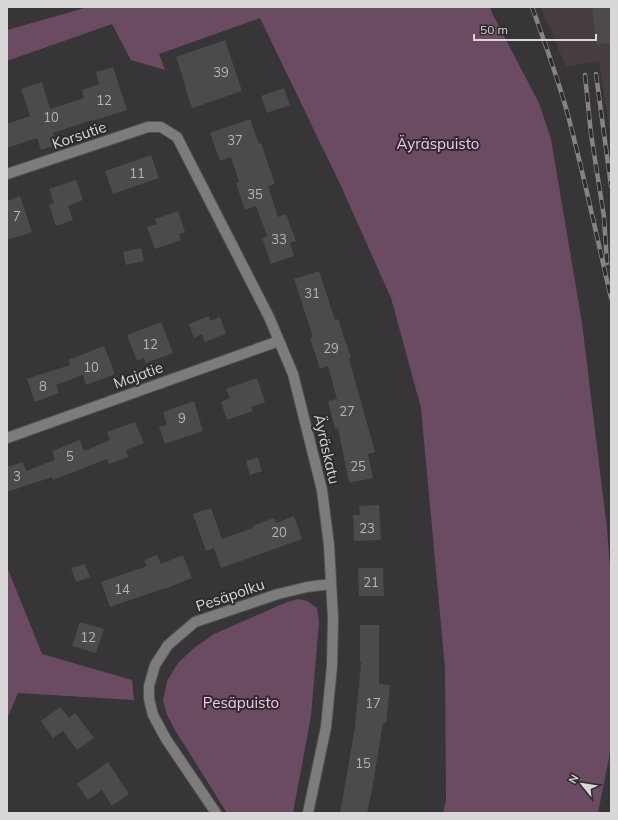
<svg xmlns="http://www.w3.org/2000/svg" width="618" height="820" viewBox="0 0 618 820" font-family="Mulish,sans-serif">
	<rect width="100%" height="100%" fill="#373537"/>
	<path fill="#453d42" d="M541 7H611V139L599 61 566 67Z"/>
	<path fill="#6b4b62" d="M88 7H490L492 13 539 103 551 139 582 323 607 529 611 582V742L609 758 598 813H443L446 801 445 668 421 408 391 298 341 186 260 18 159 54 165 70 131 60 112 24 7 61V30Z
		M7 567 42 654 132 680 134 700 18 693 7 719Z
		M298 599 307 601 317 608 319 621 311 716 293 813H227L175 730 167 715 163 700 167 681 178 663 194 648 214 634 287 602Z"/>
	<path fill="#4c4a4c" d="M592 7H611V43L596 44Z
		M225 40 242 91 192 108 185 87H186L176 57Z
		M113 67 127 110 92 121V120L53 133 57 145 41 150 37 138 7 148V124L30 116 21 89 42 82 50 109 84 98 82 90 99 84 96 72Z
		M284 88 290 105 267 113 261 96Z
		M250 119 259 144 261 143 275 184 268 186 278 217 286 214 296 241 290 243 294 256 271 264 262 238 267 236 256 206 245 210 236 183 239 182 231 157 220 161 210 133Z
		M151 155 159 178 113 194 105 171Z
		M76 180 83 200 68 206 73 220 56 226 49 205 54 203 49 189Z
		M20 196 32 232 7 240V201Z
		M178 211 185 232 179 234 181 240 155 249 147 227 157 224 155 219Z
		M141 248 144 261 126 265 123 252Z
		M319 271 335 320 338 319 351 358 349 359 375 452 368 454 373 478 349 483 338 428 335 429 328 401 337 399 328 366 320 369 310 338 313 337 294 279Z
		M209 316 210 321 220 317 226 334 205 342 202 334 194 338 189 324Z
		M161 322 173 353 146 363 144 358 137 361 127 335Z
		M104 346 115 374 86 385 83 375 56 385 59 393 35 402 27 379 70 365 68 360Z
		M257 378 265 402 251 407 253 411 227 420 221 402 230 398 226 389Z
		M194 401 203 431 165 444 159 427 167 425 163 412Z
		M135 422 144 443 126 450 128 457 109 464 107 459 53 480 52 477 7 492V467L23 462 26 471 55 460 52 451 80 440 84 451 110 440 107 432Z
		M258 457 262 471 250 475 246 461Z
		M379 505 381 540 354 541 353 515H360L359 506Z
		M211 508 222 539 253 528 252 526 274 518 276 523 294 516 302 539 221 568 214 548 206 551 193 514Z
		M157 555 161 564 183 555 192 578 165 589V588L110 607 101 582 147 566 144 560Z
		M85 564 90 577 76 582 71 568Z
		M358 568H383L384 596H359Z
		M80 622 104 629 96 653 72 646Z
		M360 625H379V684L390 685 386 723H383L372 790 367 813H340L355 728 361 662H360Z
		M60 707 69 718 75 713 94 738 77 750 63 731 53 738 41 721Z
		M108 762 129 794 112 806 102 790 88 800 77 784Z"/>
	<g fill="none" stroke-linecap="round" stroke-linejoin="round">
		<defs>
			<path id="minor" d="M7 174 148 127H161L177 137 269 317 293 374 322 490 329 545 333 618 332 666 326 727 308 813
				M7 438 279 341
				M216 813 166 739 153 715 149 699V686L155 665 168 645 195 622 278 594 307 587 331 584"/>
		</defs>
		<use href="#minor" stroke="#535152" stroke-width="12"/>
		<use href="#minor" stroke="#7e7b7d" stroke-width="10"/>
		<defs>
			<path id="rail" d="M532 7C544 40 556 74 566 108 583 170 596 234 611 298
				M596 74 611 186
				M585 75 591 134 604 217 607 263"/>
		</defs>
		<use href="#rail" stroke="#858384" stroke-width="4.5"/>
		<use href="#rail" stroke="#2d2b2d" stroke-width="3" stroke-dasharray="9" stroke-linecap="butt"/>
	</g>
	<g text-anchor="middle" dominant-baseline="central" stroke-width="4" stroke-linejoin="round" paint-order="stroke">
		<g font-size="13" fill="#b6b4b5">
			<text x="221" y="72">39</text>
			<text x="104" y="100">12</text>
			<text x="51" y="117">10</text>
			<text x="235" y="140">37</text>
			<text x="137" y="173">11</text>
			<text x="255" y="194">35</text>
			<text x="17" y="216">7</text>
			<text x="279" y="239">33</text>
			<text x="312" y="293">31</text>
			<text x="150" y="344">12</text>
			<text x="331" y="348">29</text>
			<text x="91" y="367">10</text>
			<text x="43" y="386">8</text>
			<text x="347" y="411">27</text>
			<text x="182" y="418">9</text>
			<text x="70" y="456">5</text>
			<text x="358" y="466">25</text>
			<text x="17" y="476">3</text>
			<text x="367" y="528">23</text>
			<text x="279" y="532">20</text>
			<text x="371" y="582">21</text>
			<text x="122" y="589">14</text>
			<text x="88" y="637">12</text>
			<text x="373" y="703">17</text>
			<text x="363" y="763">15</text>
		</g>
		<g font-size="15" fill="#d9d7d8" stroke="#2d2b2d">
			<text transform="translate(79 135) rotate(-19)">Korsutie</text>
			<text transform="translate(138 375) rotate(-20)">Majatie</text>
			<text transform="translate(327 449) rotate(77)">Äyräskatu</text>
			<text transform="translate(230 595) rotate(-19)">Pesäpolku</text>
		</g>
		<g font-size="15" fill="#fac6eb" stroke="#2d2b2d">
			<text x="438" y="143">Äyräspuisto</text>
			<text x="241" y="702">Pesäpuisto</text>
		</g>
	</g>
	<rect width="618" height="820" fill="none" stroke="#d9d7d8" stroke-width="16"/>
	<g transform="translate(582 784) rotate(300)" stroke="#2d2b2d" stroke-width="3" paint-order="stroke">
	<path d="M0-3L7 15L0 10L-7 15Z" fill="#d9d7d8"/>
	<text y="-6" font-size="11" font-weight="bold" text-anchor="middle" fill="#d9d7d8">N</text>
	</g>
	<path d="M474 34v6h122v-6" fill="none" stroke="#d9d7d8" stroke-width="2"/>
	<text x="480" y="34" font-size="12" fill="#d9d7d8" stroke="#2d2b2d" stroke-width="3" paint-order="stroke">50 m</text>
</svg>
